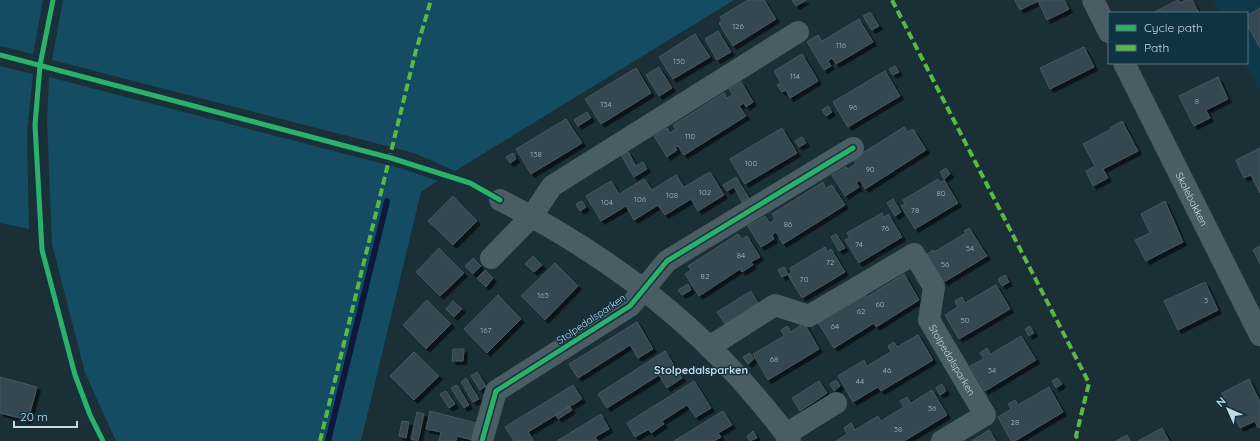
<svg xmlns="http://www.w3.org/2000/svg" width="1260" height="441" viewBox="0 0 1260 441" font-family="Quicksand,sans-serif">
	<defs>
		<filter id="shadow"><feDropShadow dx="3.5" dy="3.5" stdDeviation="0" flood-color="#0009"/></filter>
	</defs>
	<rect width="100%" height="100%" fill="#1b2f37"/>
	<path fill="#0e394a" d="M1213 0H1260V92L1244 63H1247V13H1220Z"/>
	<path fill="#134c63" d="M0 0H43L33 54 0 46Z
		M63 0H734L455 171 414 153 52 60Z
		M0 66 33 74 27 133 29 229 0 223Z
		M49 77 403 169 438 181 421 192 361 441H116L85 373 52 244 47 120Z"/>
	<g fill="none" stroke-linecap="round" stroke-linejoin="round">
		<path stroke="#0e183d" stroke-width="6" d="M328 441 387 201"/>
	</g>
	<path fill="#354651" stroke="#49575f" filter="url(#shadow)" d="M748 0H764L776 19 733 46 719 23 722 20 720 17Z
		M792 0H806L796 6Z
		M1015 0H1064L1069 9 1047 20 1038 1 1020 10Z
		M1178 0 1180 3 1186 0H1192L1199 13H1152Z
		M1260 8V48L1247 24V16Z
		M870 12 879 26 872 30 863 16Z
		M859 19 873 42 836 64 832 58 828 61 831 66 824 70 807 42 818 35 822 41Z
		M718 31 731 52 717 60 705 39Z
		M695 34 710 57 673 79 659 57Z
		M1084 47 1094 67 1050 89 1040 68Z
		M802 54 818 81 790 98 786 90 782 92 777 85 781 83 774 71Z
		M895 66 899 72 893 75 889 69Z
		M659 67 672 88 659 96 646 75Z
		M636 68 651 93 601 124 585 99Z
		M885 71 900 96 848 127 833 102Z
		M1218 77 1228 99 1206 110 1210 118 1194 126 1179 96Z
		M741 82 753 102 746 107 744 103 739 106 746 116 684 155 678 146 675 147 677 150 667 157 654 136 667 128 670 133 676 129 673 125 724 93 727 98 733 95 729 89Z
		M828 106 832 112 826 116 822 110Z
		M587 112 591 118 578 126 574 120Z
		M566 119 582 143 531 174 516 149Z
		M1122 121 1138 151 1103 169 1108 178 1093 186 1086 171 1095 166 1083 144 1111 129 1110 128Z
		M904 127 908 132 913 129 926 150 865 189 860 180 856 183 859 187 845 196 832 175 846 167 848 169 856 164 853 159Z
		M782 128 797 153 745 184 730 159Z
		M802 137 806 143 799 147 795 141Z
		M1260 148V193L1251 175 1244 178 1236 160Z
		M628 152 636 166 643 162 647 169 634 177 621 155Z
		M513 153 516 159 510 163 506 157Z
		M946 168 950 174 944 179 940 172Z
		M710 172 724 195 698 211 691 199 665 215 658 205 634 220 626 206 601 221 586 196 611 181 619 194 644 179 652 190 676 175 684 187Z
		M736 177 749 198 742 202 734 187 727 191 723 185Z
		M938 179 940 183 944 180 958 203 915 229 901 206 905 204 903 200Z
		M823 182 826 188 832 185 845 205 783 244 776 232 772 235 774 239 761 247 748 226 765 216 770 223 775 219 772 214Z
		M453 196 477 221 453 245 428 221Z
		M893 199 901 212 895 216 887 203Z
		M582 201 586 207 580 211 576 204Z
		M1165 201 1183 242 1146 261 1135 240 1150 233 1141 214Z
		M882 213 884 217 888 214 902 237 859 263 845 240 850 238 847 233Z
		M969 228 987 256 944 282 927 254 933 250 934 252 966 233 964 231Z
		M738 234 742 239 747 236 760 257 751 262 753 265 742 272 740 269 699 296 685 274 691 270 688 266Z
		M836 234 845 248 839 251 831 237Z
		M1260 246V264L1253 250Z
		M825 247 827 252 831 249 845 272 802 298 788 275 792 272 790 268Z
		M439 248 464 273 440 296 416 272Z
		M533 256 542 265 534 272 525 264Z
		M473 258 481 266 473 274 465 266Z
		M555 263 578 286 545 320 521 296Z
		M784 267 788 274 782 277 778 270Z
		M485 270 493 278 486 287 477 278Z
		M904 274 919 300 876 327 874 323 834 348 817 321 864 293 867 297Z
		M1005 275 1009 282 1002 286 998 279Z
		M1205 282 1218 310 1178 330 1164 301Z
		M688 284 691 290 682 295 678 290Z
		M996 285 1010 309 959 339 945 315 958 307 955 301 962 297 965 303Z
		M751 291 759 304 725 324 717 312Z
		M498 295 521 319 487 353 464 329Z
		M427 300 451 324 426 349 403 325Z
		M453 301 462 309 454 317 446 309Z
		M637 322 653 349 638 358 630 345 578 378 569 364Z
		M804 323 819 349 768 380 753 354 784 336 781 330 787 326 791 332Z
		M1030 326 1034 333 1029 336 1025 329Z
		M918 335 933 360 881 391 878 387 853 402 838 376 864 360 867 366 891 352 888 346 894 342 897 347Z
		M1021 336 1036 360 985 391 970 366 984 359 980 353 987 348 991 354Z
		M453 349H464L463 361H452Z
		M665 351 682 378 667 388 659 375 607 408 598 394Z
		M414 352 439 376 414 400 390 376Z
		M750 353 754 359 748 364 743 357Z
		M477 372 486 386 480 390 471 376Z
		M0 377 37 387 28 420 0 413Z
		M466 378 479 399 473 402 461 382Z
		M1057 378 1062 384 1056 388 1052 381Z
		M1249 379 1260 402V427L1258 428 1255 421 1240 428 1222 393Z
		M836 380 840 386 834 391 830 384Z
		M694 381 711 408 696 417 687 405 662 421 664 424 651 433 649 429 635 437 627 423Z
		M819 381 827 393 800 411 792 398Z
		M942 384 946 391 940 395 936 388Z
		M457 385 469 405 464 408 451 388Z
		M573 385 582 399 528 432 534 441H514L505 427Z
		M1049 387 1063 412 1015 441H1011L998 417 1011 409 1008 404 1015 400 1018 405Z
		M932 390 947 415 904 441H836L847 434 844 428 851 423 855 430 878 416 881 421 904 407 900 401 907 397 911 403Z
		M446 391 455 404 449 408 440 394Z
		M569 406 572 410 558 419 556 415Z
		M430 411 476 423 472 440 457 436 456 441H439L441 432 426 429Z
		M723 411 732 425 718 433 721 437 714 441H674Z
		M417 412 424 414 418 441 411 439Z
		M601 414 609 429 595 437 598 441H557Z
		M402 421 409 422 406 438 399 436Z
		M1162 428 1169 441H1138Z
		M989 430 996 441H972Z
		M753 431 757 438 750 441 747 436Z
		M1127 435 1131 441H1116Z"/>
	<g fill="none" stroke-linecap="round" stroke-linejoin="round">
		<g stroke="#495d62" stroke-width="22">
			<path d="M1093 0 1109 32"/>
			<path id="s1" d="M1124 63 1260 335"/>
			<path d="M500 200C599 250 690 317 761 403 771 415 782 428 790 441"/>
			<path d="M491 258 532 216 552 186 798 32"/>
			<path id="s2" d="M709 347 775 305 809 316 914 254 934 287 929 320 985 415 942 441"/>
			<path d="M786 434 836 403"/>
			<path d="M482 441 496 391 630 306 667 261 853 148"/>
		</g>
		<path stroke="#58b947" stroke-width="4" stroke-dasharray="8 4" stroke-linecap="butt" d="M892 0 1089 383 1076 436 1079 441
			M320 441 415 54 431 0"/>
		<defs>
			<path id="cycleway" d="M53 0 40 65 35 125 42 250 75 375 90 415 103 441
				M0 55 391 158 470 183 500 200
				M482 441 496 391 630 306 667 261 853 148"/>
		</defs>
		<use href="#cycleway" stroke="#103342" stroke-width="8"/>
		<use href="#cycleway" stroke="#2db169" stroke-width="5"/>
	</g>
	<g text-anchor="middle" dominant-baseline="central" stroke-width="3" stroke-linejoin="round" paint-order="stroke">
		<g font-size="8" fill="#a2b4be">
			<text x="738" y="26">126</text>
			<text x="841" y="45">116</text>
			<text x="679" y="61">130</text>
			<text x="795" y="76">114</text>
			<text x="1197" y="101">8</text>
			<text x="606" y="104">134</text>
			<text x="853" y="107">96</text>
			<text x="690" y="136">110</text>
			<text x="536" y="154">138</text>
			<text x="751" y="163">100</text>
			<text x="870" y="169">90</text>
			<text x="705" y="192">102</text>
			<text x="941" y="193">80</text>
			<text x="672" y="195">108</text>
			<text x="640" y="199">106</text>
			<text x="607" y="202">104</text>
			<text x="915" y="210">78</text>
			<text x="788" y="224">86</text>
			<text x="885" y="228">76</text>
			<text x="859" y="244">74</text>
			<text x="970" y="248">54</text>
			<text x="741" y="255">84</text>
			<text x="830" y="262">72</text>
			<text x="945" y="264">56</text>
			<text x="705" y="276">82</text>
			<text x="804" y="279">70</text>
			<text x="543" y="295">163</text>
			<text x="1206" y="300">3</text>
			<text x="880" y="304">60</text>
			<text x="861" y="311">62</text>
			<text x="965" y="320">50</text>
			<text x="835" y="326">64</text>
			<text x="486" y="330">167</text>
			<text x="774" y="359">68</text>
			<text x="887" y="370">46</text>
			<text x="992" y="370">34</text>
			<text x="860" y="381">44</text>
			<text x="932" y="408">36</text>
			<text x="1015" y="422">28</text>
			<text x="898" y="429">38</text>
		</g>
		<g font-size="10" fill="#c6d8e2" stroke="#103342">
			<text stroke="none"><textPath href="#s1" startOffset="152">Skolebakken</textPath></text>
			<text transform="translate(591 319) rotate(-34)">Stolpedalsparken</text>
			<text stroke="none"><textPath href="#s2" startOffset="354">Stolpedalsparken</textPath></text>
		</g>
		<g font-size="11" font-weight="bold" fill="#c6d8e2" stroke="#103342">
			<text x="701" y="370">Stolpedalsparken</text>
		</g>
	</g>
	<rect x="1108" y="12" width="140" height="52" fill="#103342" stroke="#597582"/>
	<rect x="1116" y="25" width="20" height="6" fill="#2db169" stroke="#597582"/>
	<text x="1144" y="32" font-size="12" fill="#c6d8e2">Cycle path</text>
	<rect x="1116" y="45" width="20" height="6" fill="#58b947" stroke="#597582"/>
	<text x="1144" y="52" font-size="12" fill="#c6d8e2">Path</text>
	<g transform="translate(1228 409) rotate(315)" stroke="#103342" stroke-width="3" paint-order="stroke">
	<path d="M0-3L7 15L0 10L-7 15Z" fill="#c6d8e2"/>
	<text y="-6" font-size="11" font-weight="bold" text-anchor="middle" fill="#c6d8e2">N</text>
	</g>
	<path d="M14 421v6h63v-6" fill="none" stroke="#c6d8e2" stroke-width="2"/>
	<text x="20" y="421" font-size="12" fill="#c6d8e2" stroke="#103342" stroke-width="3" paint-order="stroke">20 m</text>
</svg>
